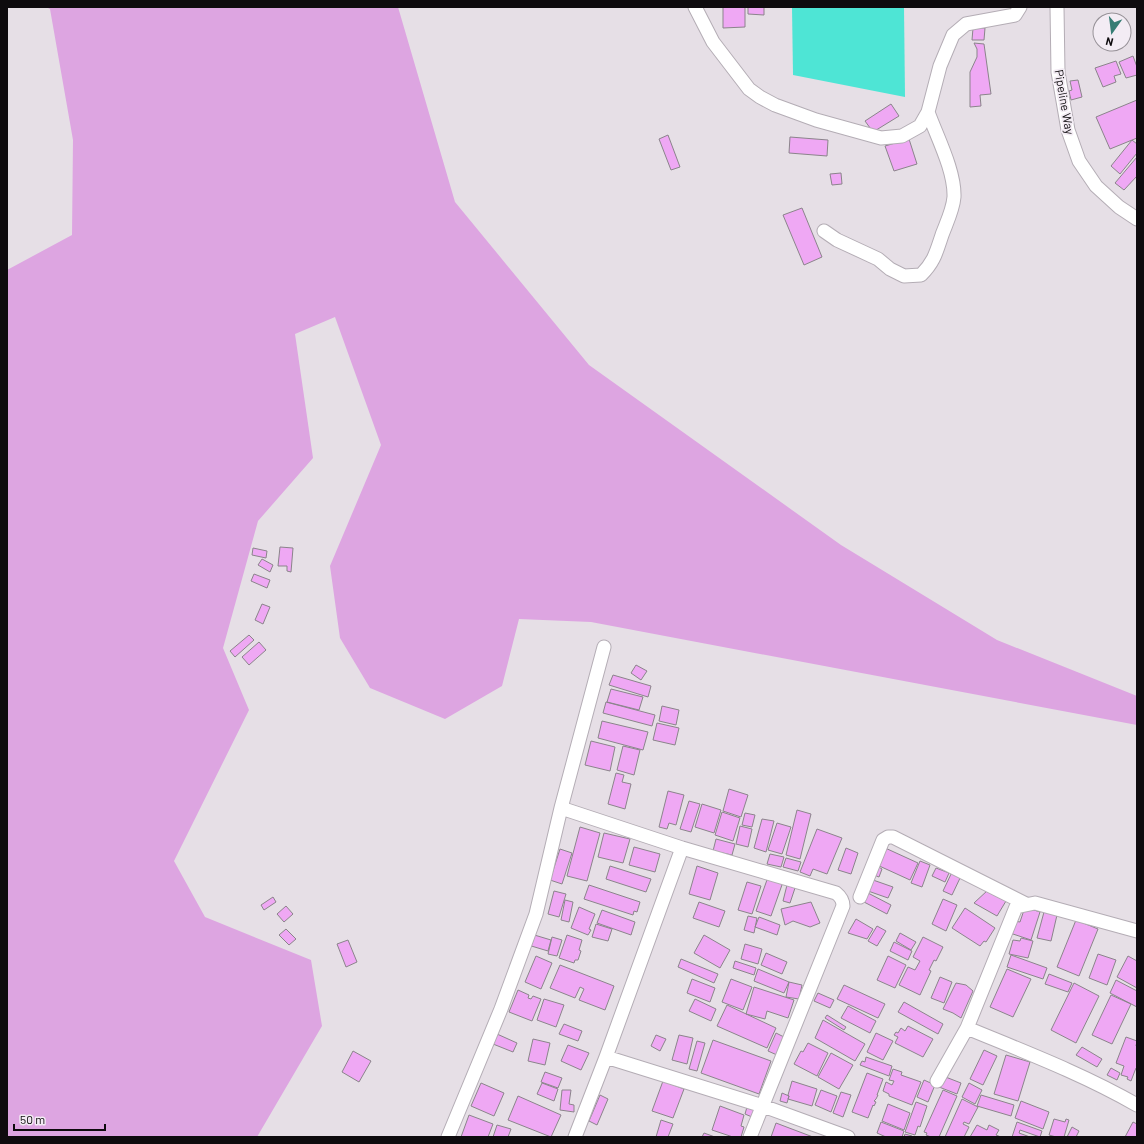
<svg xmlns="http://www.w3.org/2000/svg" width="1144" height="1144" viewBox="0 0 1144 1144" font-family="Barlow,sans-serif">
	<rect width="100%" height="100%" fill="#e6dfe6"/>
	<path fill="#dda5e1" d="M46 7H398L455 202 589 365 841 545 997 640 1137 696V725L591 622 519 619 502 686 445 719 370 688 340 638 330 566 381 445 335 317 295 334 313 458 258 521 223 648 249 710 174 861 205 917 311 960 322 1026 257 1137H7V270L72 235 73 140 50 9Z"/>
	<path fill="#4ee5d5" d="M792 7H904L905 97 793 75Z"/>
	<path fill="#efa8f4" stroke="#8b848b" d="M723 7H745V27L723 28Z
		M748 7H764V15L748 14Z
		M973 28H985L984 40H972Z
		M974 43 984 44 991 94 980 95 981 106 970 107V72L977 57V49Z
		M1133 56 1137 67V75L1126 78 1119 62Z
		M1116 61 1121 74 1114 76 1116 82 1103 87 1095 68Z
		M1078 80 1082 97 1071 100 1069 91 1072 90 1070 81Z
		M1137 100V138L1110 149 1096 117Z
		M891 104 899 116 873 132 865 121Z
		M668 135 680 167 671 170 659 139Z
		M790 137 828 140 827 156 789 153Z
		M909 139 917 164 894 171 885 146Z
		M1132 140 1137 144V153L1120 174 1111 166Z
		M1137 157V176L1124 190 1115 183Z
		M841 173 842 184 832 185 830 174Z
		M802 208 822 257 804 265 783 215Z
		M280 547 293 548 291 572 287 571V566H278Z
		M253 548 267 551 266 558 252 555Z
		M262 559 273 565 270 572 258 565Z
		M254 574 270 580 267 588 251 581Z
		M262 604 270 607 263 624 255 620Z
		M249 635 254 640 235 657 230 651Z
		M259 642 266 650 249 665 242 657Z
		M636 665 647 671 641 680 631 673Z
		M613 675 651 686 648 697 609 685Z
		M611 689 643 697 639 710 607 702Z
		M606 702 655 715 652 726 603 713Z
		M662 706 679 710 676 725 659 721Z
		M602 721 648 732 643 750 598 738Z
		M657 723 679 728 675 745 653 740Z
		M591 741 615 747 610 771 585 765Z
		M623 746 640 750 634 775 617 770Z
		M616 773 624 775 622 782 631 784 625 809 608 804Z
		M729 789 748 795 741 817 723 811Z
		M668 791 684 795 676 825 669 823 667 829 659 827Z
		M689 801 700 804 691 832 680 829Z
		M702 804 721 810 714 833 695 827Z
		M797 810 811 814 800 859 786 855Z
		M722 812 740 818 733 841 715 835Z
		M745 813 755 815 752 827 742 825Z
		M762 819 774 821 766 852 754 848Z
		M777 823 791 827 782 854 768 850Z
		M740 826 752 829 748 847 736 844Z
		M580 827 600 833 587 881 567 876Z
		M817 829 842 838 827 874 813 869 810 876 800 872Z
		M604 833 630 839 623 863 598 857Z
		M716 839 735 844 732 855 713 851Z
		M634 847 660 854 655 872 629 865Z
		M883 847 918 863 910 880 875 864Z
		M846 848 858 853 851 874 838 870Z
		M560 849 572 853 562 884 550 880Z
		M770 854 784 857 781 867 767 864Z
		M786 858 801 862 798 871 783 867Z
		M920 861 930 865 922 887 911 883Z
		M610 866 651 879 646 892 606 879Z
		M697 866 718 873 710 900 689 894Z
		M877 866 882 869 879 877 874 875Z
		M936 868 949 873 945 882 932 876Z
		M952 872 961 876 952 895 943 891Z
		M768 877 783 882 771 916 756 911Z
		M873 880 893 887 888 898 868 891Z
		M747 882 761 886 752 914 738 910Z
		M589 885 640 902 637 912 634 911 633 915 584 899Z
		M787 885 795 888 790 903 783 901Z
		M988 890 1006 901 997 916 974 903Z
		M554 891 566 894 559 917 548 914Z
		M868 893 891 905 887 914 864 902Z
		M273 897 276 902 264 910 261 905Z
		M943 899 957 905 946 931 932 924Z
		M565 900 573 902 569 922 561 920Z
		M699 902 725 911 719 927 693 918Z
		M811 902 820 923 810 927 793 921 785 925 781 909Z
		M286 906 293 914 284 922 277 914Z
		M579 907 595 914 589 929 591 930 588 935 571 928Z
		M1025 907 1040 912 1031 940 1010 933 1014 921 1020 922Z
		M965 908 995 928 986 942 984 941 980 946 952 928Z
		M602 910 635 922 631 935 597 923Z
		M1044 912 1057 915 1051 941 1037 938Z
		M748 916 757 918 754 933 744 930Z
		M759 917 780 925 777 935 755 927Z
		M856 919 873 929 867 939 848 933Z
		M1076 920 1098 929 1079 976 1057 967Z
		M596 924 612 929 608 941 592 937Z
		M877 926 886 931 877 946 868 941Z
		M286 929 296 939 289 945 279 935Z
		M900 933 916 942 911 950 896 941Z
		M531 934 551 940 548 951 528 945Z
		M567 935 582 940 579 950 581 951 578 960H575L574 963 559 958Z
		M704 935 730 950 720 968 694 953Z
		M552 937 562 940 557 956 548 954Z
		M923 937 943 947 936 961 934 960 929 970 931 971 920 995 899 985 908 967 915 970 920 961 913 957Z
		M1021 938 1033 941 1028 958 1009 954 1013 940 1020 941Z
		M348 940 357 962 346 967 337 944Z
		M894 942 912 951 908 960 890 951Z
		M745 944 762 949 758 964 741 959Z
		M766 953 787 962 782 974 761 965Z
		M1098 954 1116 960 1107 985 1089 978Z
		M1011 955 1047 968 1043 979 1007 967Z
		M536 956 552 963 541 989 525 982Z
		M888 956 906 965 895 988 877 980Z
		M1128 956 1137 961V988L1117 977Z
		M681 959 718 974 714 983 678 967Z
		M735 961 756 968 754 975 733 968Z
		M560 965 614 986 605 1010 579 1000 584 989 580 987 575 998 550 988Z
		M758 969 789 982 784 993 754 981Z
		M1007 969 1031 979 1013 1017 990 1007Z
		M1049 974 1072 983 1068 992 1045 984Z
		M940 977 952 982 944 1003 931 998Z
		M692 979 715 988 710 1002 687 993Z
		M731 979 752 987 743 1010 722 1002Z
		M1116 980 1137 991V1007L1110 993Z
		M789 982 802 985 799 999 786 997Z
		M956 983 966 985 973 991 961 1018 953 1013 943 1009Z
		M1074 983 1099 996 1076 1043 1051 1030Z
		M844 985 885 1004 878 1018 837 999Z
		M754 987 794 1000 788 1018 767 1011 765 1019 746 1014Z
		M518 990 529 995 528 998 531 999 533 996 541 999 532 1021 509 1012Z
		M818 993 834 1000 830 1008 814 1001Z
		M1111 995 1131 1004 1112 1044 1092 1035Z
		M544 999 564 1005 556 1027 537 1020Z
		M695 999 716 1009 711 1021 689 1011Z
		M904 1002 943 1024 938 1034 898 1012Z
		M727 1005 776 1028 767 1048 717 1026Z
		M848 1006 876 1021 870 1033 841 1018Z
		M827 1015 846 1027 844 1030 825 1018Z
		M823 1020 865 1044 855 1061 815 1038Z
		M564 1024 582 1031 578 1041 559 1034Z
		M908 1026 933 1039 923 1057 895 1043 898 1037 894 1035 896 1032 898 1033 901 1028 905 1031Z
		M776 1033 784 1037 777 1055 768 1051Z
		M876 1033 893 1041 883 1060 867 1052Z
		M497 1034 517 1043 513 1052 493 1044Z
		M656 1035 666 1039 660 1051 651 1046Z
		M679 1035 693 1038 687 1064 672 1060Z
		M1126 1037 1137 1041 1136 1046 1137 1047V1069L1136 1068 1131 1081 1127 1079 1128 1077 1121 1075 1124 1066 1116 1063Z
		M533 1039 550 1043 545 1065 528 1061Z
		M713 1040 771 1061 759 1094 701 1073Z
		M697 1041 705 1043 697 1071 689 1069Z
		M808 1043 828 1053 817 1076 794 1064 801 1051 803 1052Z
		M568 1045 589 1053 581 1070 561 1061Z
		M1082 1047 1102 1059 1097 1067 1076 1055Z
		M984 1050 997 1056 983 1085 970 1079Z
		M353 1051 371 1061 359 1082 342 1072Z
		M831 1053 853 1065 839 1089 818 1077Z
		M1006 1055 1030 1062 1018 1101 994 1094Z
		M866 1057 892 1066 889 1076 860 1065 862 1061 865 1062Z
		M1111 1068 1120 1073 1117 1080 1107 1075Z
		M893 1069 902 1072 901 1075 921 1082 912 1105 889 1096V1094L883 1091 886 1082 892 1085 894 1081 889 1080Z
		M545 1072 562 1078 558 1088 541 1082Z
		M867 1073 883 1079 877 1095H878L876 1099 874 1101 876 1102 874 1106 873 1105 868 1118 852 1112Z
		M943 1076 961 1083 957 1094 939 1087Z
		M924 1080 935 1085 928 1102 917 1097Z
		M663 1081 684 1089 673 1118 652 1111Z
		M792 1081 817 1089 812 1106 788 1099 789 1096 788 1095Z
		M481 1083 504 1093 494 1116 471 1106Z
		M542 1083 558 1089 554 1101 537 1094Z
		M969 1083 982 1090 975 1104 962 1097Z
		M562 1090H571L569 1104 574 1105V1112L560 1110Z
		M821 1090 837 1096 831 1112 815 1105Z
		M943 1090 957 1096 939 1137H931L926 1135 927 1133 924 1132Z
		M841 1092 851 1095 843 1117 833 1113Z
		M782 1093 789 1096 787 1103 780 1101Z
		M600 1095 608 1099 597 1125 589 1121Z
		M981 1095 1014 1105 1011 1116 977 1106Z
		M518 1096 561 1115 551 1137 508 1120Z
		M962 1099 978 1107 969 1124 964 1122 963 1124 969 1127 964 1137H945Z
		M1021 1101 1049 1112 1043 1129 1015 1118Z
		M916 1102 927 1106 920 1127 918 1126 915 1135 905 1132Z
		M888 1104 910 1113 904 1130 882 1121Z
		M720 1106 744 1115 741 1126 744 1127 741 1137H733L712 1130Z
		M747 1107 755 1109 752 1117 745 1114Z
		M469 1115 493 1124 488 1137H461Z
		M1054 1119 1065 1122 1066 1119 1069 1120 1064 1137H1056L1049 1135Z
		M661 1120 673 1124 668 1137H656Z
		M881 1122 904 1131 902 1137H886L877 1133Z
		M1017 1122 1042 1131 1040 1137 1020 1130 1019 1133 1030 1137H1012Z
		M1133 1122 1137 1124V1137H1125Z
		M776 1123 813 1137H771Z
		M497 1125 511 1129 508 1137H493Z
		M977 1125 987 1130 989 1125 999 1130 996 1135 1001 1137H970Z
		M1072 1127 1079 1131 1076 1137H1067Z
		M704 1133 715 1137H702Z
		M905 1134 912 1136V1137H904Z"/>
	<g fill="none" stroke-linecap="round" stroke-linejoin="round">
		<defs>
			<path id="street" d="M695 7 713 42 749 89 760 97 775 105 816 120 881 138 902 136 920 126 928 112 940 66 953 35 966 24 1015 15 1020 7
				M1057 7 1058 72 1068 130 1079 161 1096 186 1119 207 1137 219
				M824 231 837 240 878 259 890 269 904 276 921 275C934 262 936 253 942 235 946 224 953 210 954 197 955 171 937 137 928 112
				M561 808 682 848 836 893C841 897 843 900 843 906L750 1137
				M860 897 883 840 888 837H893L1026 904
				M967 1028C1025 1052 1083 1074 1137 1105
				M606 1057 763 1106 848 1137
				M937 1081 967 1028 1016 907 1035 903 1137 931
				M448 1137 501 1009 536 914 561 808 604 647
				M575 1137 606 1057 682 848"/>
		</defs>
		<use href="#street" stroke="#b4adb5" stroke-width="15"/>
		<use href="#street" stroke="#fff" stroke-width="13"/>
	</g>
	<g text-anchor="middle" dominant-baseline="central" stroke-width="3.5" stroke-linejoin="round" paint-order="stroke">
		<g font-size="12" fill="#0e0b0e" stroke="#f3ecf4">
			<text transform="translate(1065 102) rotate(80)">Pipeline Way</text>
		</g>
	</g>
	<rect width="1144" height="1144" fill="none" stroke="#0e0b0e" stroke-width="16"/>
	<g transform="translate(1112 32) rotate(194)"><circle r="19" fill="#f3ecf4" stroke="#979298"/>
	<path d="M0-3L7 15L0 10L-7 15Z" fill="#367d74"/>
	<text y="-6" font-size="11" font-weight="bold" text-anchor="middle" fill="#0e0b0e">N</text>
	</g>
	<path d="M14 1124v6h91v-6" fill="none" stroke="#0e0b0e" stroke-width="2"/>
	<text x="20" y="1124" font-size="12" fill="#0e0b0e" stroke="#f3ecf4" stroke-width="3" paint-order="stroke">50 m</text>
</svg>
